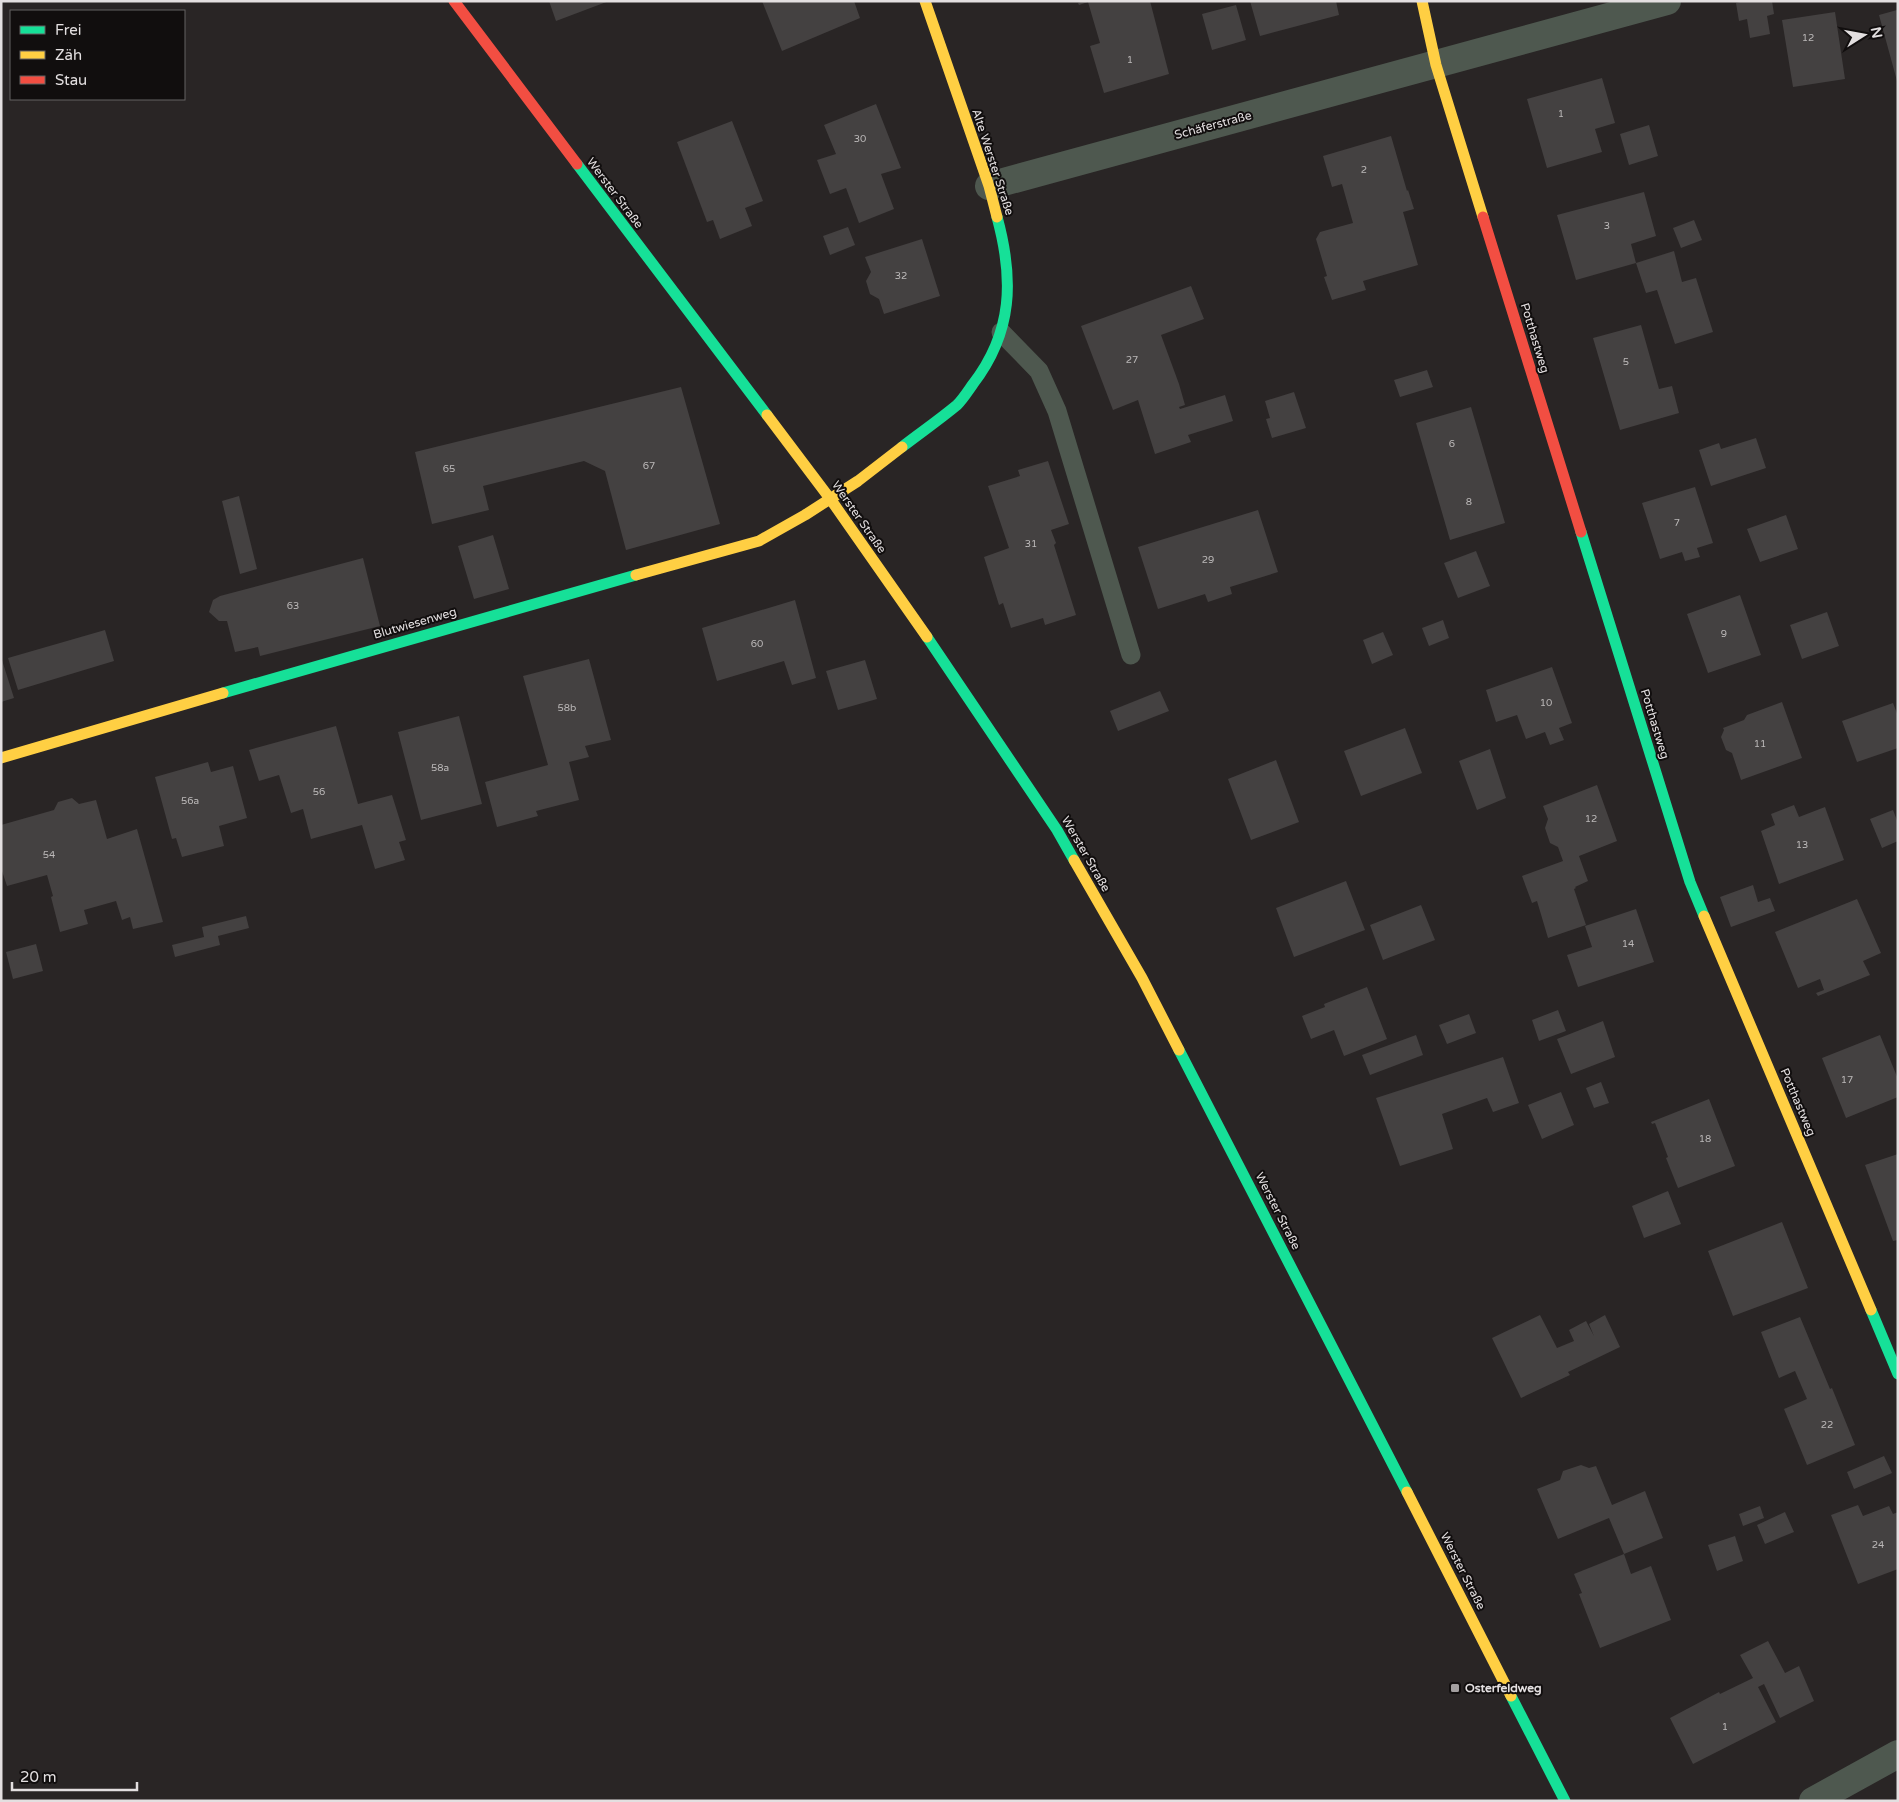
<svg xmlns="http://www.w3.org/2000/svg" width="1899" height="1802" viewBox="0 0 1899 1802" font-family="'Varela Round',sans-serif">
	<rect width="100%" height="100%" fill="#292525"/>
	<path fill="#444141" d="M549 1H609L556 21Z
		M762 1H854L860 18 782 51Z
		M1083 1H1150L1169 74 1104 93 1090 46 1100 43 1088 2 1079 5 1078 3Z
		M1250 1H1336L1339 15 1260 36Z
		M1744 1H1772L1774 14 1767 16 1770 34 1750 38 1747 19 1739 21 1736 3Z
		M1236 5 1246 40 1212 50 1202 14Z
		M1897 10 1898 81H1897L1879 15Z
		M1835 12 1845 79 1793 87 1782 20Z
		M1602 78 1615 123 1595 129 1602 152 1547 168 1527 99Z
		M876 104 901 168 881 174 894 209 859 223 846 188 830 194 817 160 836 154 824 125Z
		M732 121 763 201 745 208 752 226 720 239 713 220 707 222 677 142Z
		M1649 125 1658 156 1629 165 1620 134Z
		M1391 136 1407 191 1408 190 1414 209 1403 212 1418 265 1363 281 1366 290 1332 300 1324 277 1327 276 1316 239 1320 232 1353 223 1342 184 1332 187 1323 156Z
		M1644 192 1656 236 1631 244 1636 263 1576 280 1557 215Z
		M1694 220 1702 240 1681 248 1673 228Z
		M848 227 855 245 830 255 823 236Z
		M922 239 940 296 884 314 879 299 870 294 866 281 871 272 865 257Z
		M1674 251 1682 282 1696 278 1713 332 1675 344 1657 290 1646 293 1636 263Z
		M1191 286 1204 319 1161 335 1179 384 1185 405 1179 407 1180 409 1225 395 1233 421 1188 435 1191 442 1155 454 1138 400 1113 410 1081 326Z
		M1641 325 1659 389 1672 386 1679 413 1620 430 1593 338Z
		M1427 370 1433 387 1400 397 1394 380Z
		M681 387 720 524 626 550 605 471 584 461 483 486 489 510 432 524 415 452Z
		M1294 392 1306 428 1272 438 1266 419 1270 418 1265 401Z
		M1471 407 1505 523 1450 540 1416 423Z
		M1756 438 1766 468 1711 486 1699 450 1719 443 1721 449Z
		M1048 461 1069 524 1051 530 1056 543 1054 545 1076 615 1045 625 1043 618 1011 628 1003 603 999 605 984 557 1009 548 988 486 1020 476 1018 470Z
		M1695 487 1713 543 1697 548 1700 557 1685 561 1682 552 1660 559 1642 503Z
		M239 496 257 569 240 574 222 501Z
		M1258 510 1278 572 1230 587 1232 594 1208 602 1205 594 1158 609 1138 547Z
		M1786 515 1798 549 1760 562 1747 529Z
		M493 535 509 589 474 599 458 546Z
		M1476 551 1490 586 1458 598 1444 563Z
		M363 558 380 626 260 656 258 647 235 652 227 621H219L209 612 213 600 220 596Z
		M1740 595 1761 655 1708 673 1687 614Z
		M795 600 816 678 792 685 784 661 717 681 702 628Z
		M1827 612 1839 646 1802 659 1790 625Z
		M1443 620 1449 638 1429 646 1422 628Z
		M105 630 114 661 18 690 8 658Z
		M1383 632 1393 655 1372 664 1363 640Z
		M1 657 14 698 1 702Z
		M589 659 611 740 585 746 589 757 569 762 579 800 536 811 538 816 497 827 485 782 548 765 523 676Z
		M865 660 877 699 838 710 826 671Z
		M1552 667 1572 723 1559 728 1564 740 1550 745 1545 732 1526 739 1517 715 1496 722 1486 690Z
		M1160 691 1169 711 1118 731 1110 711Z
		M1782 702 1802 758 1741 780 1732 753 1726 750 1721 737 1724 730 1723 728 1744 720 1747 715Z
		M1893 703 1898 716V748L1857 762 1842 721Z
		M459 716 482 804 421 820 398 732Z
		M336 726 358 804 392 795 406 840 399 842 405 860 375 869 362 825 311 839 303 809 291 813 279 775 259 781 249 750Z
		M1405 728 1422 773 1361 796 1344 751Z
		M1490 749 1506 798 1477 810 1459 761Z
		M1276 760 1299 822 1251 840 1228 779Z
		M208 762 211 772 233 766 247 818 219 826 224 846 182 857 176 838 172 839 155 777Z
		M1597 785 1617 841 1579 856 1588 881 1575 887 1576 888 1574 889 1586 925 1548 938 1537 901 1532 903 1522 876 1563 861 1558 847 1550 843 1545 828 1548 819 1543 806Z
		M72 798 79 804 96 800 107 839 137 829 163 922 133 929 130 917 122 920 116 901 84 910 88 924 60 932 51 897 53 896 47 875 7 886 1 868V825L54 810 58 802Z
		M1794 805 1799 817 1825 807 1844 860 1779 884 1761 831 1775 825 1771 814Z
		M1893 810 1898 823V841L1882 848 1870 819Z
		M1346 881 1365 930 1294 957 1276 908Z
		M1753 885 1758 902 1770 898 1775 911 1731 927 1720 897Z
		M1857 899 1881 953 1863 961 1870 975 1818 996 1816 993 1824 990 1820 979 1798 988 1775 932Z
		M1421 905 1435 940 1383 960 1370 925Z
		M1636 909 1654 962 1578 987 1567 955 1592 947 1585 926Z
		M246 916 249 928 218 936 220 945 175 957 172 945 204 937 202 927Z
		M36 944 43 971 13 979 6 952Z
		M1367 987 1387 1039 1344 1056 1334 1030 1311 1039 1302 1016 1325 1007 1324 1004Z
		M1558 1010 1566 1031 1539 1041 1532 1020Z
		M1469 1014 1476 1033 1447 1044 1439 1025Z
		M1603 1021 1615 1057 1571 1074 1557 1039Z
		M1416 1035 1423 1055 1370 1075 1362 1055Z
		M1880 1035 1898 1079V1097L1846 1118 1822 1058Z
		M1503 1057 1519 1103 1493 1112 1487 1098 1442 1114 1453 1149 1400 1166 1376 1098Z
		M1601 1082 1609 1103 1594 1108 1586 1088Z
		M1561 1092 1574 1125 1542 1139 1528 1105Z
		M1709 1099 1735 1166 1678 1188 1666 1158 1668 1157 1655 1123 1652 1124 1651 1122Z
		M1898 1154V1240L1893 1241 1865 1165Z
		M1668 1191 1681 1224 1644 1238 1632 1206Z
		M1782 1222 1808 1288 1733 1316 1708 1251Z
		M1540 1315 1557 1348 1574 1341 1569 1330 1586 1321 1594 1336 1589 1324 1605 1315 1620 1347 1568 1372 1570 1375 1521 1398 1492 1338Z
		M1800 1317 1830 1389 1832 1388 1855 1445 1807 1465 1784 1409 1807 1399 1795 1371 1779 1378 1761 1332Z
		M1884 1456 1892 1473 1854 1489 1847 1472Z
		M1581 1465 1589 1468 1596 1466 1612 1505 1645 1491 1663 1538 1624 1554 1609 1518 1558 1539 1537 1489 1560 1480 1563 1471Z
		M1858 1505 1863 1516 1889 1506 1893 1514 1898 1512V1569L1858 1584 1831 1515Z
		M1760 1506 1764 1518 1743 1526 1739 1514Z
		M1785 1512 1794 1532 1765 1544 1757 1525Z
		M1735 1536 1743 1561 1717 1571 1708 1545Z
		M1624 1554 1631 1574 1651 1566 1671 1620 1600 1648 1579 1594 1582 1593 1574 1574Z
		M1768 1641 1785 1673 1799 1666 1814 1701 1780 1718 1764 1684 1758 1687 1776 1722 1693 1764 1670 1718 1719 1692 1720 1694 1753 1678 1740 1655Z"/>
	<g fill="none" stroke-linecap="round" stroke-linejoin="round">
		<path stroke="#4e584f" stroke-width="19" d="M1001 332 1039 371 1057 411 1131 655"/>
		<path stroke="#4e584f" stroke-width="28" d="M989 186 1667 1
			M1813 1801 1898 1754"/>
		<path stroke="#16e098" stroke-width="11" d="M577 164 767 415
			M902 447C920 433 939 420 957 405 963 399 968 391 973 384 1013 332 1014 279 997 217
			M1581 532 1690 882 1704 916
			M927 637 1057 830 1074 860
			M223 693 636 575
			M1179 1050 1407 1492
			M1871 1310 1898 1374
			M1511 1696 1565 1801"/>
		<path stroke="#ffcf43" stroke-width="11" d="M925 1 989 186 997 217
			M1422 1 1436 65 1483 217
			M767 415 831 500 927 637
			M636 575 759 541 805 515 858 481 902 447
			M1 758 223 693
			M1074 860 1142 978 1179 1050
			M1704 916 1871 1310
			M1407 1492 1511 1696"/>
		<path stroke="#f24e42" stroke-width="11" d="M454 1 577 164
			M1483 217 1581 532"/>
	</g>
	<rect fill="#a29e9f" stroke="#110e0e" stroke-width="2" x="1450" y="1683" width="10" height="10" rx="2.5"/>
	<g text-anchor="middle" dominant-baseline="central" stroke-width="4" stroke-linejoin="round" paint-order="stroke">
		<g font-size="10" fill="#bbb8b8">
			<text x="1808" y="38">12</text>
			<text x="1130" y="60">1</text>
			<text x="1561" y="114">1</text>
			<text x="860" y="139">30</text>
			<text x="1364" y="170">2</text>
			<text x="1607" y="226">3</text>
			<text x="901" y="276">32</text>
			<text x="1132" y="360">27</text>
			<text x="1626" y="362">5</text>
			<text x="1452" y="444">6</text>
			<text x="649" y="466">67</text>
			<text x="449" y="469">65</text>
			<text x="1469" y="502">8</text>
			<text x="1677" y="523">7</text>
			<text x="1031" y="544">31</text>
			<text x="1208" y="560">29</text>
			<text x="293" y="606">63</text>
			<text x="1724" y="634">9</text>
			<text x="757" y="644">60</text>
			<text x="1546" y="703">10</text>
			<text x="567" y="708">58b</text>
			<text x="1760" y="744">11</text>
			<text x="440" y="768">58a</text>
			<text x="319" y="792">56</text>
			<text x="190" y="801">56a</text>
			<text x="1591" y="819">12</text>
			<text x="1802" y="845">13</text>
			<text x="49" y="855">54</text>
			<text x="1628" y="944">14</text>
			<text x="1847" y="1080">17</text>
			<text x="1705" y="1139">18</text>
			<text x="1827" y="1425">22</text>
			<text x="1878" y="1545">24</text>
			<text x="1725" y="1727">1</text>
		</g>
		<g font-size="12" fill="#e3dfe0" stroke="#110e0e">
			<text transform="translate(1213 125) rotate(-15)">Schäferstraße</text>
			<text transform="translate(993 162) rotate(72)">Alte Werster Straße</text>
			<text transform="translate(615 193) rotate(53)">Werster Straße</text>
			<text transform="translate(1535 338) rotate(73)">Potthastweg</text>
			<text transform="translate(859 517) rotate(55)">Werster Straße</text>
			<text transform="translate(415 623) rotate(-16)">Blutwiesenweg</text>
			<text transform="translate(1655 724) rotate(73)">Potthastweg</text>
			<text transform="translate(1086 854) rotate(60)">Werster Straße</text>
			<text transform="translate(1798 1102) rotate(67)">Potthastweg</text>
			<text transform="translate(1278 1211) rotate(63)">Werster Straße</text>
			<text transform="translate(1463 1571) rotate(63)">Werster Straße</text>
		</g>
		<g font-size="12" font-weight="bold" fill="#e3dfe0" stroke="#110e0e" text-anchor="start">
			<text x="1465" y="1688">Osterfeldweg</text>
		</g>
	</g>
	<rect width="1899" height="1802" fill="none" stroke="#e3dfe0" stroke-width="5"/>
	<rect x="10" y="10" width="175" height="90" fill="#110e0e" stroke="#656262"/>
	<rect x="20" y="26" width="25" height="8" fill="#16e098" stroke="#656262"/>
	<text x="55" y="35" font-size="15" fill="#e3dfe0">Frei</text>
	<rect x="20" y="51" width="25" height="8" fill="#ffcf43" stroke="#656262"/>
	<text x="55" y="60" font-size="15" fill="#e3dfe0">Zäh</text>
	<rect x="20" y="76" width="25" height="8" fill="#f24e42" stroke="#656262"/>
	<text x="55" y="85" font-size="15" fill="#e3dfe0">Stau</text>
	<g transform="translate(1864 35) rotate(79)" stroke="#110e0e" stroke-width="4" paint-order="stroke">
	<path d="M0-4L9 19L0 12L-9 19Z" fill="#e3dfe0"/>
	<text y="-8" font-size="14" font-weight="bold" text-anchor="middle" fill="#e3dfe0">N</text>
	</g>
	<path d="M12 1782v8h125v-8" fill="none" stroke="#e3dfe0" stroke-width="2.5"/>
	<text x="20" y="1782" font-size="15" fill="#e3dfe0" stroke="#110e0e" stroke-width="4" paint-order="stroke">20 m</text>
</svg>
